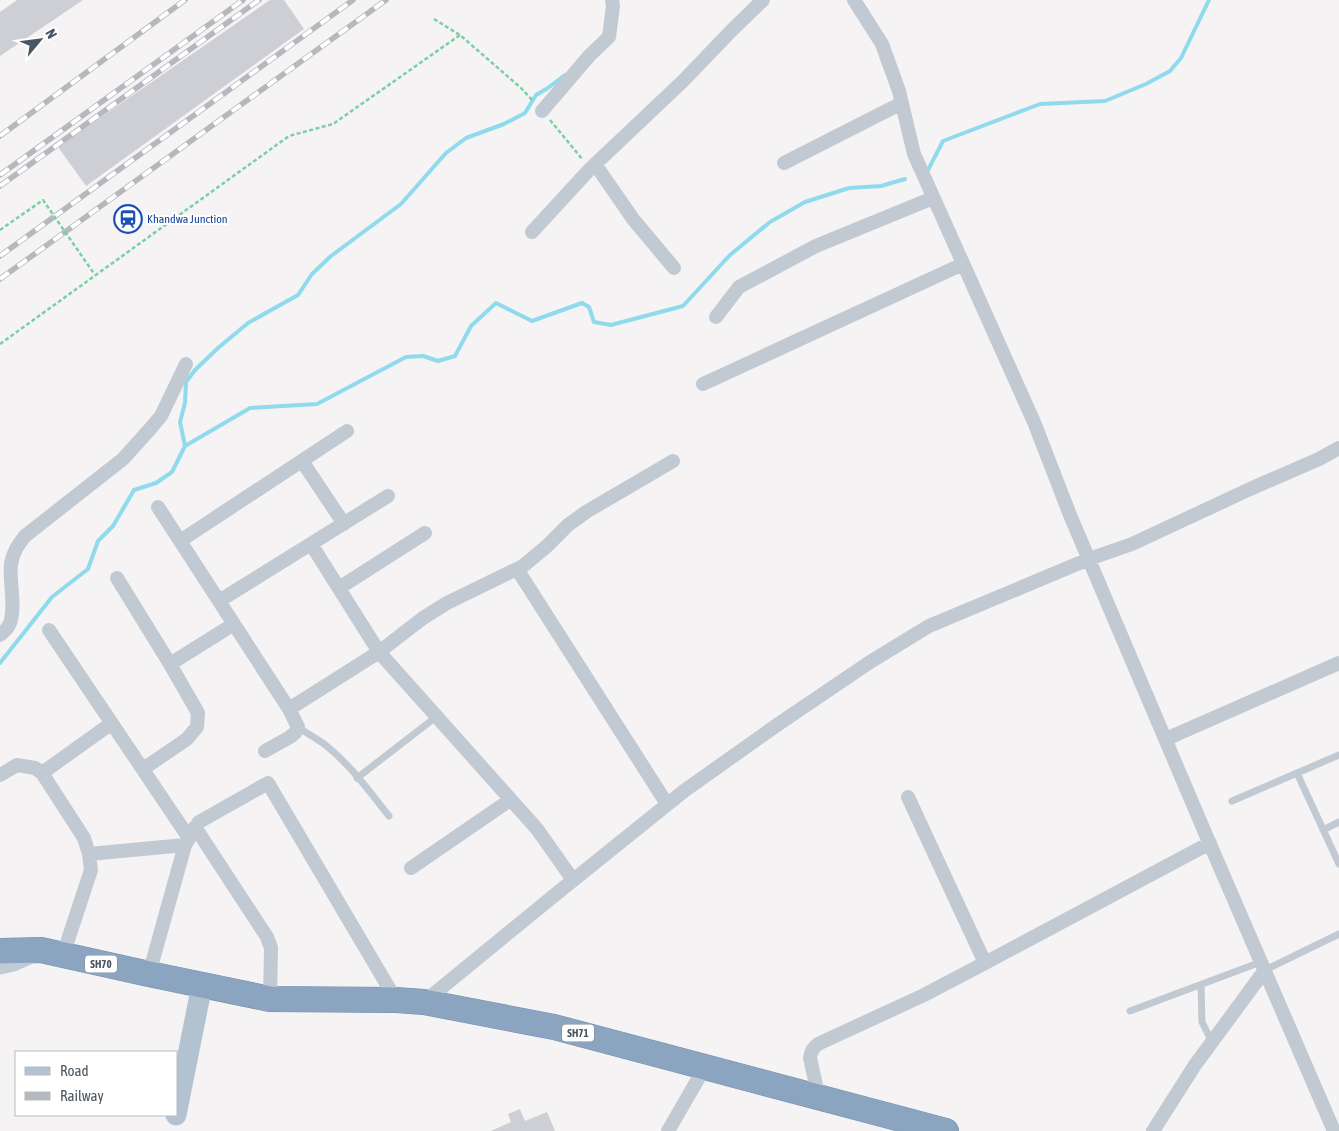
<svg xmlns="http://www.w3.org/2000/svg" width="1339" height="1131" viewBox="0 0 1339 1131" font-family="'Asap Condensed',sans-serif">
	<rect width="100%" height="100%" fill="#f5f3f3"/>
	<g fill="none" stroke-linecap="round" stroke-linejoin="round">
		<path stroke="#90daee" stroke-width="4" d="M928 170 943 141 1040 104 1105 101 1146 84 1170 71 1181 58 1209 0
			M185 446 180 422 185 403 186 382 195 370 218 348 248 323 298 295 312 274 331 256 401 204 446 153 466 138 504 124 525 113 536 95 548 88 565 75
			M0 663 52 597 88 569 98 541 113 526 134 490 156 483 172 472 185 446 250 408 317 404 406 357 423 356 438 361 455 356 471 326 496 303 532 321 582 303 589 307 594 322 611 325 683 306 730 255 770 222 805 202 849 188 881 186 905 179"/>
	</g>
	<path fill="#cdcfd5" d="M17 0H83L0 56V12Z
		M270 0H284L304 29 86 186 58 147Z
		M520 1109 525 1121 547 1112 555 1131H491L511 1122 508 1114Z"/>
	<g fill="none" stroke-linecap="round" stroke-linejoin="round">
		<defs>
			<path id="highway" d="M0 951 41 950 149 974 270 999 396 1000 424 1002 554 1027 946 1131"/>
		</defs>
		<use href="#highway" stroke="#7690ad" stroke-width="26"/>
		<path stroke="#7ad0a6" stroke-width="2.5" stroke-dasharray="4 2.5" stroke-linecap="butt" d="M434 19 460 35 521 88 533 101
			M550 120 583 160
			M0 344 289 136 333 124 460 35"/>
		<path stroke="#c1cad2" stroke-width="7" d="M298 727C306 733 316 738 324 744 349 763 369 791 389 816
			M1297 773 1339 864
			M357 778 436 717
			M1232 801 1339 755
			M1323 830 1339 822
			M1265 970 1339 934
			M1201 985 1202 1022 1212 1042
			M1130 1011 1261 962"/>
		<path stroke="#c1cad2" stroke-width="14" d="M854 0 882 44 899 91 914 154 1034 422 1070 515 1203 828 1334 1131
			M542 111 590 55 609 37 613 6 612 0
			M784 163 902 103
			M595 164 633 219 674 268
			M532 232 590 169 683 81 732 30 763 0
			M716 317 739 287 816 246 933 198
			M703 384 963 264
			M302 461 344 524
			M158 507 289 709 298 727 295 733 290 737 265 751
			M180 541 347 431
			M311 544 379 652 537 829 573 880
			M517 569 667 804
			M117 578 170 664 198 713 197 727 187 739 143 769
			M339 588 425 533
			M219 601 388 496
			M49 630 189 838
			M0 635C4 632 8 628 10 623 16 607 9 581 11 564 13 552 18 545 25 536L123 459 150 429 161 416 186 364
			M170 664 234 624
			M289 709 379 652 423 618 447 603 523 566 547 546 568 525 586 512 673 461
			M1166 739 1339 663
			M42 773 112 723
			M0 775 17 765 35 768 42 773 84 838 89 854 91 870 63 955
			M908 797 985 963
			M195 827 267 937 271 948 270 999
			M89 854 185 845
			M411 868 510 800
			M149 974 185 845 199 822 268 783 396 1000
			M424 1002 556 894 684 791 777 725 870 662 929 626 1089 559 1132 544 1250 489 1319 459 1339 448
			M819 1098 810 1058C811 1051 813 1048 818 1044L924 995 985 963 1210 843
			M668 1131 705 1067
			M1153 1131 1195 1065 1265 970"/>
		<path stroke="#c1cbd6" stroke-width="19" d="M0 965 13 962 29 955"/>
		<path stroke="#b3c2d1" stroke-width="21" d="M176 1115 202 985"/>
		<use href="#highway" stroke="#8ba5c1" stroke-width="25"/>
		<defs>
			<path id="rail" d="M0 136 185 0
				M0 175 243 0
				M0 186 259 0
				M0 256 353 0
				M0 279 386 0"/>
		</defs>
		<use href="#rail" stroke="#b5b8bd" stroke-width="5.5"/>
		<use href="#rail" stroke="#fff" stroke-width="4" stroke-dasharray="11" stroke-linecap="butt"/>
		<path stroke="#7ad0a6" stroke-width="2.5" stroke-dasharray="4 2.5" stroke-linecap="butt" d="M0 230 43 200 95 275"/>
	</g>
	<defs>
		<symbol id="station-ring" viewBox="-11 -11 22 22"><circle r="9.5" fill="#fff" stroke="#1a4fb4" stroke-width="1.5"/><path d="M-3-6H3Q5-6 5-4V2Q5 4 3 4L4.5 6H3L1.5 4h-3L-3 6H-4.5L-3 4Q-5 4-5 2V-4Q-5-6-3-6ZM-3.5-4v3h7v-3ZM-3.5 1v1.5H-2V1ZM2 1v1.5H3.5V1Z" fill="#1a4fb4"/></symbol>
	</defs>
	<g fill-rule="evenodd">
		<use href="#station-ring" x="112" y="203" width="32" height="32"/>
	</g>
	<g text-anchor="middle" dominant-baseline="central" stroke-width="4" stroke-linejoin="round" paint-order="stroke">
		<g fill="#fff" stroke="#808990" stroke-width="1">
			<rect x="85" y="955.5" width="32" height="17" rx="4"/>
			<rect x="562" y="1024.5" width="32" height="17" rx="4"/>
		</g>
		<g font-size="11" font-weight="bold" fill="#4a5661">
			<text x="101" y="964">SH70</text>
			<text x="578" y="1033">SH71</text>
		</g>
		<g font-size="12" fill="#164399" stroke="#fff" text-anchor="start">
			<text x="147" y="219">Khandwa Junction</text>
		</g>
	</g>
	<rect x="15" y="1051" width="162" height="65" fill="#ffffff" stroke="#b7bbc0"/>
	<rect x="25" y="1067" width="25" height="8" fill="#b3c2d1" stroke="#b7bbc0"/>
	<text x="60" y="1076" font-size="15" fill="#4a5661">Road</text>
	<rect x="25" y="1092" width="25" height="8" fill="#b5b8bd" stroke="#b7bbc0"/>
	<text x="60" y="1101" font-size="15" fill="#4a5661">Railway</text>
	<g transform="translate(40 40) rotate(61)" stroke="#ffffff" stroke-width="4" paint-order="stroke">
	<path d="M0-4L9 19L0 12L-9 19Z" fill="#4a5661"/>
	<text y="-8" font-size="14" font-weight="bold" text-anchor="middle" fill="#4a5661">N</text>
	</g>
</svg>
